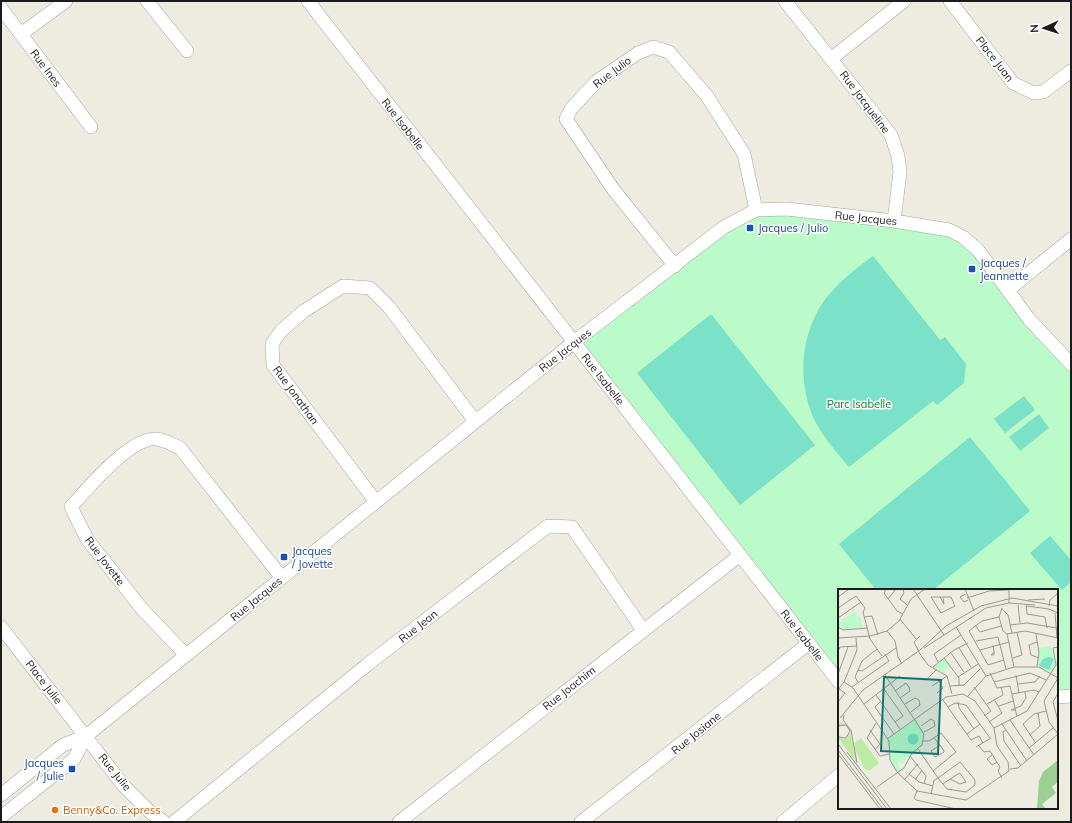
<svg xmlns="http://www.w3.org/2000/svg" width="1072" height="823" viewBox="0 0 1072 823" font-family="Mulish,sans-serif">
	<rect width="100%" height="100%" fill="#eeece1"/>
	<path fill="#bbfbca" d="M787 209 963 237 1071 364V693L1057 694V590H839V682L574 342 756 210Z"/>
	<path fill="#7be1c9" d="M873 256 940 340 945 337 966 364 964 383 937 405 933 401 849 467C837 453 825 439 816 423 797 386 799 336 824 301 837 283 855 269 873 256Z
		M711 314 815 445 740 505 637 373Z
		M1024 396 1035 410 1005 433 994 419Z
		M1039 414 1049 428 1020 451 1009 437Z
		M970 437 1030 511 933 590H876L839 544Z
		M1050 536 1071 560V582L1062 590 1030 553Z"/>
	<g fill="none" stroke-linecap="round" stroke-linejoin="round">
		<defs>
			<path id="minor" d="M147 1 187 51
				M308 1 839 682
				M785 1 891 135 898 156 900 172 894 221
				M950 1 1013 83 1034 93 1043 92 1071 71
				M1 8 91 127
				M19 32 25 31 66 1
				M832 58 904 1
				M675 266 613 189 566 119 571 109 597 81 638 53 653 47 669 52 707 96 744 154 756 210
				M1008 290 1071 239
				M376 502 273 365 272 344 281 331 304 311 343 286 370 288 389 307 475 421
				M1 627 123 785 150 812 164 822
				M186 655 142 609 87 539 71 507C87 489 131 436 157 439 165 440 173 445 180 448L282 578
				M1057 697 1071 696
				M1 795 63 745 86 736 574 342 724 227 756 210 787 209 894 221 949 230 963 237 978 250 1029 319 1071 364
				M1 817 74 759 86 736
				M174 822 368 664 548 526 572 527 643 630
				M399 822 740 555
				M581 822 809 643
				M783 822 839 775"/>
		</defs>
		<use href="#minor" stroke="#a3a3a3" stroke-width="14"/>
		<use href="#minor" stroke="#fff" stroke-width="13"/>
	</g>
	<g fill="#1a4fb4" stroke="#fff" stroke-width="1.5">
		<rect x="746" y="224" width="8" height="8" rx="2"/>
		<rect x="968" y="265" width="8" height="8" rx="2"/>
		<rect x="280" y="553" width="8" height="8" rx="2"/>
		<rect x="68" y="765" width="8" height="8" rx="2"/>
	</g>
	<circle fill="#e8710a" stroke="#fff" stroke-width="1.5" cx="55" cy="810" r="4"/>
	<g text-anchor="middle" dominant-baseline="central" stroke-width="3" stroke-linejoin="round" paint-order="stroke">
		<g font-size="11" fill="#1c1c1c" stroke="#fff">
			<text transform="translate(995 59) rotate(52)">Place Juan</text>
			<text transform="translate(46 68) rotate(53)">Rue Ines</text>
			<text transform="translate(612 72) rotate(-37)">Rue Julio</text>
			<text transform="translate(865 102) rotate(53)">Rue Jacqueline</text>
			<text transform="translate(403 124) rotate(52)">Rue Isabelle</text>
			<text transform="translate(866 218) rotate(6)">Rue Jacques</text>
			<text transform="translate(565 350) rotate(-38)">Rue Jacques</text>
			<text transform="translate(603 379) rotate(52)">Rue Isabelle</text>
			<text transform="translate(296 395) rotate(54)">Rue Jonathan</text>
			<text transform="translate(105 561) rotate(53)">Rue Jovette</text>
			<text transform="translate(256 599) rotate(-39)">Rue Jacques</text>
			<text transform="translate(418 626) rotate(-38)">Rue Jean</text>
			<text transform="translate(802 635) rotate(52)">Rue Isabelle</text>
			<text transform="translate(44 682) rotate(52)">Place Julie</text>
			<text transform="translate(569 688) rotate(-38)">Rue Joachim</text>
			<text transform="translate(696 733) rotate(-39)">Rue Josiane</text>
			<text transform="translate(115 772) rotate(51)">Rue Julie</text>
		</g>
		<g font-size="11" fill="#164399" stroke="#fff" text-anchor="start">
			<text x="758" y="228">Jacques / Julio</text>
			<text x="980" y="263">Jacques /<tspan x="980" dy="13">Jeannette</tspan></text>
			<text x="292" y="551">Jacques<tspan x="292" dy="13">/ Jovette</tspan></text>
			<text x="64" y="763" text-anchor="end">Jacques<tspan x="64" dy="13">/ Julie</tspan></text>
		</g>
		<g font-size="11" fill="#077e23" stroke="#fff">
			<text x="859" y="404">Parc Isabelle</text>
		</g>
		<g font-size="11" fill="#c56008" stroke="#fff" text-anchor="start">
			<text x="63" y="810">Benny&amp;Co. Express</text>
		</g>
	</g>
	<g transform="translate(838 589)">
		<rect width="220" height="220" fill="#eeece1"/>
		<path d="M2 133 9 136 10 137 11 139 12 140 19 174 0 149 8 150 12 144 8 136 0 137ZM23 149 41 174 31 182 26 179 17 160V154Z" fill="#bceba4"/>
		<path d="M220 171V193L214 198 218 204 204 215 208 220H199L201 192 205 183Z" fill="#9dcf94"/>
		<path d="M17 22 23 30 25 39 5 41 0 38V34ZM213 57 218 74 213 84 199 77 200 59ZM106 69 112 76 105 83 95 78ZM78 130 86 143 84 157 71 170 68 168 65 174 61 173 60 178 64 181 60 184 52 171 49 150Z" fill="#bbfbca"/>
		<path d="M211 68 216 70 211 81 201 76 205 70ZM69.5 150a5.5 5.5 0 1 1 11 0a5.5 5.5 0 1 1-11 0Z" fill="#7be1c9"/>
		<path fill="none" stroke="#9a9992" stroke-width="1" d="M48 0 46 4 59 22 65 25M65 0 66 4 62 10 69 16M75 0 106 46M127 0 136 22M171 1V14M128 5 122 8 126 13 130 11M0 8 11 0M93 8H113L117 17 103 24ZM102 8 106 15 105 9M129 9 151 2 170 1M50 10 58 0M190 11 207 10M188 15 189 25 207 28 209 39M180 16 182 34M189 17 211 20 220 24M211 17 212 11 220 4M0 19 18 7 27 19 25 23M164 19 161 28 165 42 169 45 176 78M164 20 170 26 174 44M25 23 32 50 44 67M217 24 219 49M27 28 34 27 40 46M161 28 144 32 131 42 150 76 166 71M0 29 23 13M62 30 78 50M137 36 142 43 163 37M172 36 189 34 219 39M0 38 5 41 30 39M118 38 148 87M49 42 57 52 60 68 64 75M169 45 187 42 220 49M198 45 201 64 199 77M82 47 76 53 82 65 90 76 109 87 114 105M0 49 32 47 49 42 61 32 73 10 87 0M138 52 160 48 168 80M199 53 191 56 193 66 201 69M155 56 156 63 153 66H156V63M86 59 148 19 171 14 197 16M121 59 133 78M142 61 171 53M0 62 2 58 19 57M113 64 126 83M106 69 121 89V96M175 69 184 66 179 43M100 73 96 65 123 46M95 78 116 61 130 54M20 81 24 82 58 59M152 84 159 99 172 97 179 128M0 85 10 58M178 86 181 104M120 88 140 75M220 89 206 112 211 133 220 145M89 90 99 80M6 93 15 99 51 152 52 171 59 183 79 202 128 211 171 182 170 173 159 157 156 139 137 112 125 105 108 108 49 150M20 93 17 88 24 72 39 60M156 93 192 84 208 91M180 95 197 93 202 87M94 97 109 87M112 97 126 96 142 80M14 98 51 72 47 65M136 98 153 122 146 127M46 100 65 127 57 133M0 101 6 93 19 61 18 49M57 102 68 94 71 98 72 102 62 109M99 104 105 99 101 92M220 104 215 113 220 132M174 105 196 101 201 103M38 106 62 140M130 107 148 87 176 78H201L220 89M105 111 133 151 141 147 145 154M43 112 37 118 56 145M0 113 7 104 1 100M120 113 121 119 136 140M26 115 62 87M67 115 77 109 81 111 82 116 73 123M149 115 165 106 163 98M161 117 175 112M110 118 117 114 128 116 152 149M177 121H173L183 117 188 109 187 103M6 126 5 131 13 141 19 174M2 129 25 101 82 61 108 37 143 17 174 9 220 17M172 131 196 166M151 133 164 124 156 110M38 134 29 149 42 167 51 165M164 135 189 172M0 137 8 136 12 142 8 149 0 148M83 137 93 130 96 132 97 137 86 143M156 139 189 122 218 76 215 59 220 58M32 141 42 155 37 161M168 141 165 143 166 152 183 177M129 145 142 135M192 146 202 137 200 124M96 149 102 156 106 162V163L97 168 93 162 102 156M85 152H91L103 144 118 163 95 182M197 153 185 135 196 125 208 122M0 155 49 220M141 157 146 163 152 162 162 178 160 182 164 189M138 158 153 149M191 159 215 139M80 160 100 189 105 195 109 200 128 203 137 196V191L122 173 100 189 97 191H96L93 205M0 161 45 220M9 163 53 220M0 165 42 220M154 166 149 170 154 176 159 173M72 167 88 187 86 195M172 180 180 179 220 145M71 185 81 193 95 197M66 191 80 175M77 191 84 181M105 195 112 190 120 185 122 184 128 193 122 195 112 190M39 198 66 179 74 164 84 156 86 145 47 86M79 202 76 209 78 211 118 220"/>
		<path fill="#0f766e" fill-opacity="0.15" stroke="#0f766e" stroke-width="2" d="M46 88 103 91 100 165 43 162Z"/>
		<rect width="220" height="220" fill="none" stroke="#1c1c1c" stroke-width="2"/>
	</g>
	<rect width="1072" height="823" fill="none" stroke="#1c1c1c" stroke-width="4"/>
	<g transform="translate(1044 28) rotate(267)" stroke="#ffffff" stroke-width="3" paint-order="stroke">
	<path d="M0-3L7 15L0 10L-7 15Z" fill="#1c1c1c"/>
	<text y="-6" font-size="11" font-weight="bold" text-anchor="middle" fill="#1c1c1c">N</text>
	</g>
</svg>
